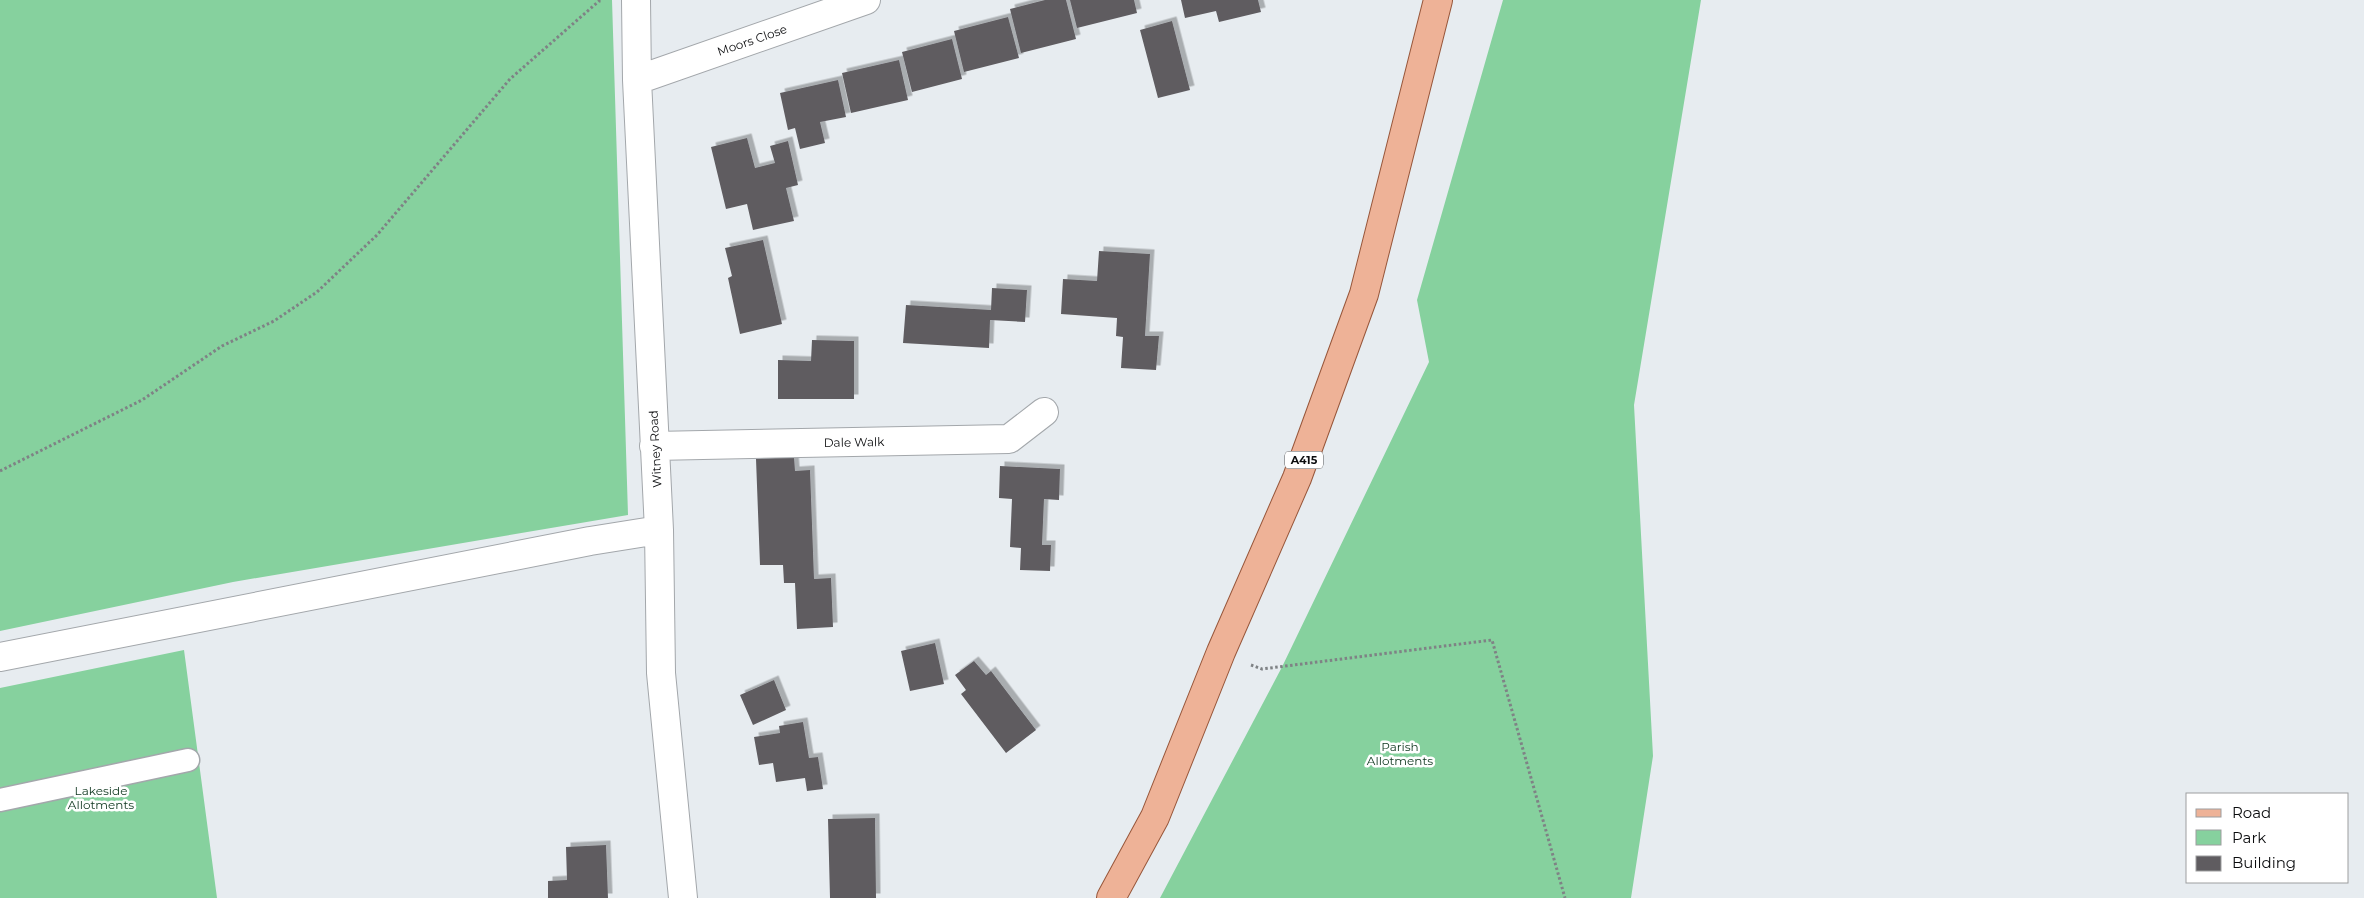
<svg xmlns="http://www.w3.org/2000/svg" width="2364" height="898" viewBox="0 0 2364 898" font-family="Montserrat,sans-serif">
	<defs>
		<filter id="shadow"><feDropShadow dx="4.5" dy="-4.5" stdDeviation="0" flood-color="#0004"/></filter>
	</defs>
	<rect width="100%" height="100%" fill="#e7ecf0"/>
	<path fill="#86d19e" d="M0 0H612L628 515 233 582 0 631Z
		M1503 0H1701L1634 405 1653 756 1631 898H1160L1282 667 1429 362 1417 300Z
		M184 650 217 898H0V688Z"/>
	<path fill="#5f5c60" filter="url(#shadow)" d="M1045 0H1066L1076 39 1021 53 1010 9Z
		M1070 0H1134L1137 13 1077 28Z
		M1181 0H1258L1261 12 1219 22 1216 11 1185 18Z
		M1008 17 1019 58 964 72 954 31Z
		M1172 21 1190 90 1158 98 1140 30Z
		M952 39 962 79 912 92 902 52Z
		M899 60 908 100 851 113 842 73Z
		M838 80 846 117 820 122 825 143 800 149 795 128 788 130 780 93Z
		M747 138 755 168 775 163 770 146 788 141 798 185 786 188 794 221 753 230 747 204 726 209 711 147Z
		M763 240 782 324 740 334 728 278 732 276 725 248Z
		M1099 251 1150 254 1145 336H1159L1156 370 1121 368 1123 337 1116 336 1117 318 1061 314 1063 279 1097 281Z
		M992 288 1027 290 1025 322 990 320 989 348 903 343 906 305 991 310Z
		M812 340 854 341V399H778V360L811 361Z
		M794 457 795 471 810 470 814 579 831 578 833 627 797 629 795 583H784L783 565H760L756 459Z
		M1000 466 1060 469 1059 500 1044 499 1042 545H1051L1050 571 1020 570 1021 548 1010 547 1012 499 999 498Z
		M935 643 944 684 910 691 901 651Z
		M974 661 986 675 991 671 1036 730 1006 753 961 694 966 690 955 675Z
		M774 680 786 710 753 725 740 695Z
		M803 722 809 758 818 757 823 789 807 791 805 778 776 782 773 763 759 765 754 737 780 733 779 726Z
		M875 818 876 898H830L828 819Z
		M606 845 608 898H548V881L567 880 566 847Z"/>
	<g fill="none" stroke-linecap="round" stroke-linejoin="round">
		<defs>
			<path id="lane" d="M0 800 188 760"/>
			<path id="street" d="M636 0 637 80 659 530 661 673 683 898
				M637 80 866 0
				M654 446 1009 439 1044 412
				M0 657 590 541 659 530"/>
			<path id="primary" d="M1111 898 1155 817 1221 652 1297 478 1364 294 1438 0"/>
		</defs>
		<use href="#lane" stroke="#a3a7ab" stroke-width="25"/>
		<use href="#street" stroke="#a3a7ab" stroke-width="30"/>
		<use href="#primary" stroke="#97563a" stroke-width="30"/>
		<path stroke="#7f8285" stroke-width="3" stroke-dasharray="2.5 2.5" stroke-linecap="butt" d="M0 471 142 400 222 346 274 321 317 292 377 235 510 79 599 1H603
			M1251 665 1262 669 1492 640 1565 898"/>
		<use href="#lane" stroke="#fff" stroke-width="22"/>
		<use href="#street" stroke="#fff" stroke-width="28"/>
		<use href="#primary" stroke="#eeb297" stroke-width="28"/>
	</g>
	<g text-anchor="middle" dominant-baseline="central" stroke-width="5" stroke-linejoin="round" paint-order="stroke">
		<rect fill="#fff" stroke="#545556" stroke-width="1" x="1285" y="451.5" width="38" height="17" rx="4"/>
		<g font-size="11" font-weight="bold" fill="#0b0c0e">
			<text x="1304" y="460">A415</text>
		</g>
		<g font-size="12" fill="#0b0c0e" stroke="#fff">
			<text transform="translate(752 40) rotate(-19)">Moors Close</text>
			<text transform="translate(854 442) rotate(-1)">Dale Walk</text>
			<text transform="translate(655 449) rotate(-93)">Witney Road</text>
		</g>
		<g font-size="12" fill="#0e361e" stroke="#fff">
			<text x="1400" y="746">Parish<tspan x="1400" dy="14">Allotments</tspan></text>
			<text x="101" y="790">Lakeside<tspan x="101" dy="14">Allotments</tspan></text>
		</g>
	</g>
	<rect x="2186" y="793" width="162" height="90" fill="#ffffff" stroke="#9d9e9f"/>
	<rect x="2196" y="809" width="25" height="8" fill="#eeb297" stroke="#9d9e9f"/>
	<text x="2232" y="818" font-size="15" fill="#0b0c0e">Road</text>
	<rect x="2196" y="830" width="25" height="15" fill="#86d19e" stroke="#9d9e9f"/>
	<text x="2232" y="843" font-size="15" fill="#0b0c0e">Park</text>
	<rect x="2196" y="856" width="25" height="15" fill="#5f5c60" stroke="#9d9e9f"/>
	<text x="2232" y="868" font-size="15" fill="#0b0c0e">Building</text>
</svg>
